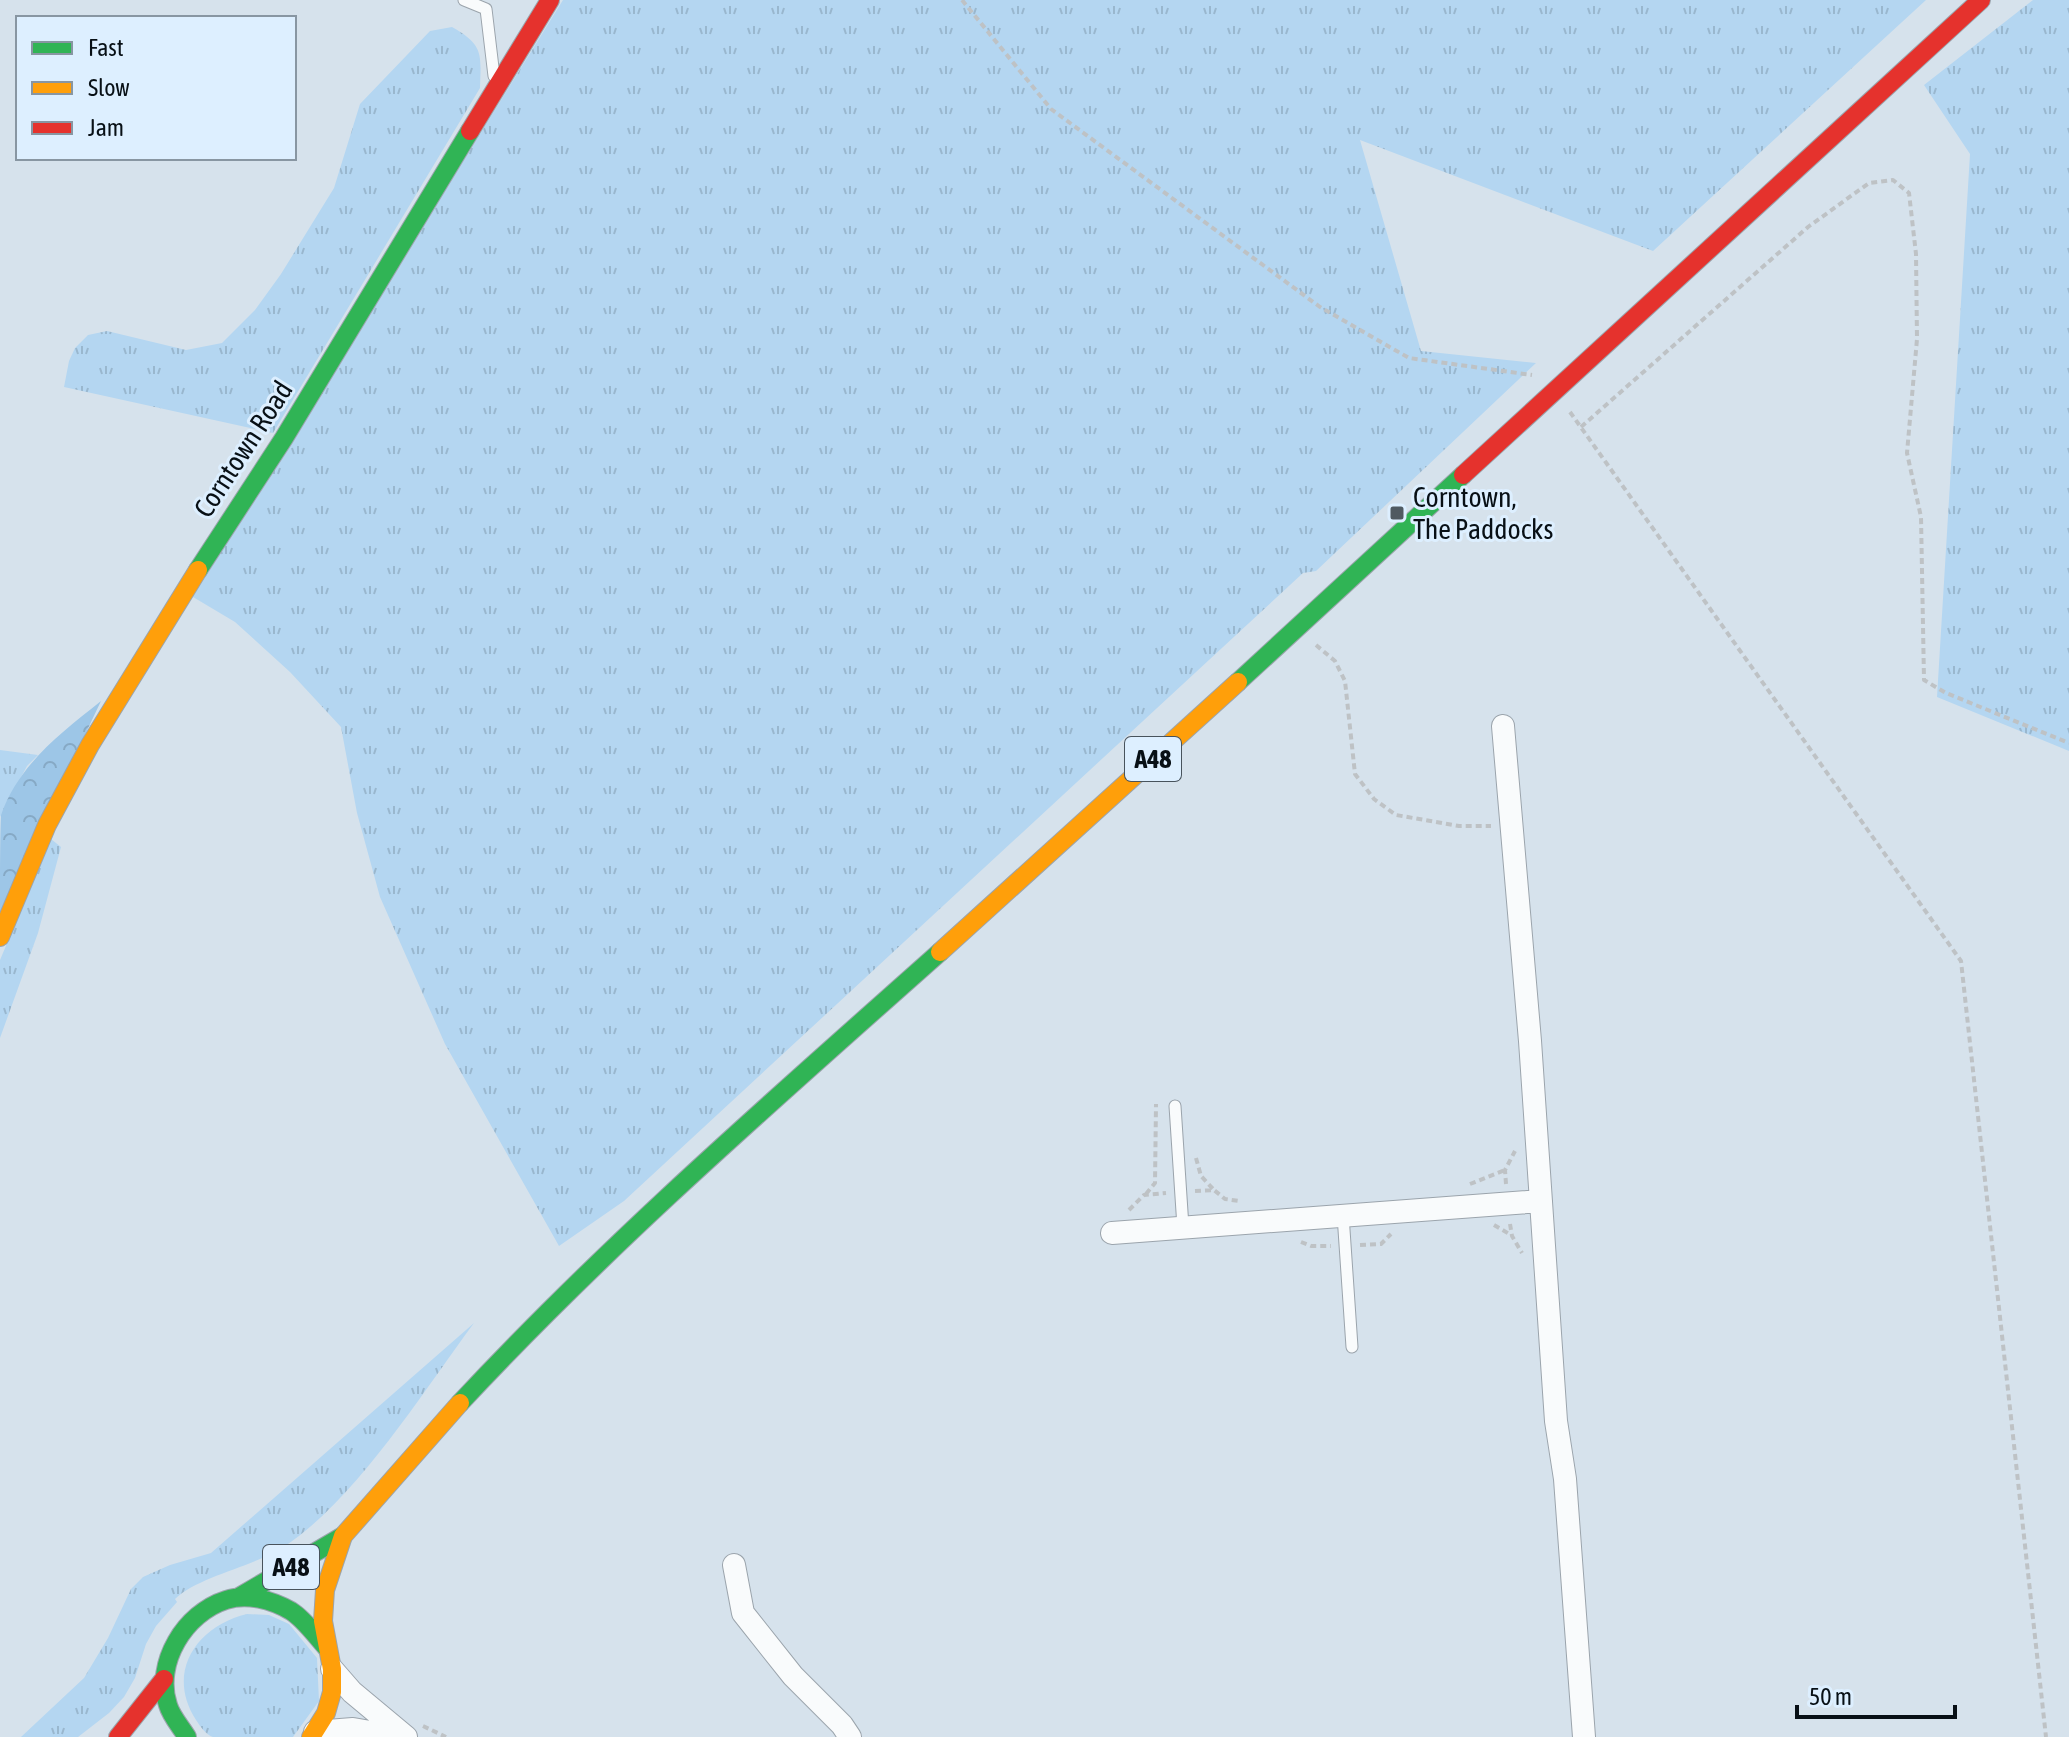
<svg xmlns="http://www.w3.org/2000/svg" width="2069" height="1737" viewBox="0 0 2069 1737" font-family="'Asap Condensed',sans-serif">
	<defs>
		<pattern id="grass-tufts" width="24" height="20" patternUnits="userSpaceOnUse" patternTransform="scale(2)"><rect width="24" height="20" fill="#b4d6f1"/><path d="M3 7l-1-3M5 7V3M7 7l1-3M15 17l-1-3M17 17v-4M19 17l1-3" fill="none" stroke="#99b7ce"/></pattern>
		<pattern id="forest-crowns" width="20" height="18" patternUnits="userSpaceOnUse" patternTransform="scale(2)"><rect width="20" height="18" fill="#9dc6e7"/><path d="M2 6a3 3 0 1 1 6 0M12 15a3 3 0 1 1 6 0" fill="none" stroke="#86a9c5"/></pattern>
	</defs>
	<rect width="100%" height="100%" fill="#d6e2ec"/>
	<path fill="url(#grass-tufts)" d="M563 0H1926L1653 251 1360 140 1421 351 1536 363 1316 571 1303 573 624 1201 559 1246 445 1044 380 897 357 813 341 727 290 672 235 622 193 597Z
		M2033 0H2069V751L1937 697 1970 154 1924 85Z
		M452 27C484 45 481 54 480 88L273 433 64 387 69 361 75 348 88 335 107 331 186 350 222 343 255 310 281 274 334 188 360 104 430 31Z
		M0 750 38 755 27 766 0 817Z
		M51 839 61 847 38 933 0 1038V960Z
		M474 1323C422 1393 357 1498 285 1546 254 1567 199 1576 175 1599L177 1602 156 1626 146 1644 135 1678 124 1697 109 1713 78 1737H21L84 1678 108 1638 131 1589 143 1577 170 1565 211 1553Z
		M247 1614 269 1615 289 1624 317 1658 319 1701 293 1737C278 1737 225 1737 213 1737 206 1735 200 1726 196 1720 165 1672 197 1626 247 1614Z"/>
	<path fill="url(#forest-crowns)" d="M101 701 0 914C0 893 0 831 1 815 19 764 61 733 101 701Z"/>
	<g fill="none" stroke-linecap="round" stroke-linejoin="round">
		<defs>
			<path id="lane" d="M464 0 486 9 494 76
				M1175 1106 1183 1227
				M1343 1215 1352 1347"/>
			<path id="street" d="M1503 726 1530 1041 1556 1421 1565 1479 1584 1737
				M1112 1233 1541 1201
				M734 1565 743 1613 793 1676 842 1725 850 1737
				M332 1669 352 1692 406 1737
				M315 1732 353 1729 399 1737"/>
			<path id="fast" d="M198 570 284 438 470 131
				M1238 682 1463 475
				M460 1403C610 1242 776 1098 940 952
				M239 1597 343 1536
				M187 1737C181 1727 171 1716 168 1705 154 1663 185 1613 226 1600 247 1593 272 1600 291 1611 304 1619 316 1636 326 1647"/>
			<path id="slow" d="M0 937 47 825 90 745 198 570
				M940 952 1238 682
				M311 1737 326 1713 332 1692V1669L323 1621 325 1590 343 1536 460 1403"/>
			<path id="jam" d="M470 131 550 0
				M1463 475 1981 0
				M118 1737 164 1679"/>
		</defs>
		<use href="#lane" stroke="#9ba4ac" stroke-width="13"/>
		<use href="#street" stroke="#9ba4ac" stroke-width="24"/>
		<use href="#fast" stroke="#9ba4ac" stroke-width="20"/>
		<use href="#slow" stroke="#9ba4ac" stroke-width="20"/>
		<use href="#jam" stroke="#9ba4ac" stroke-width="20"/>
		<path stroke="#bec2c5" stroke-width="4" stroke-dasharray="6 4" stroke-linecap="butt" d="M962 0 1051 109 1320 307 1409 358 1532 375
			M1570 412 1961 961 2046 1737
			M1581 427 1808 227 1869 183 1893 180 1909 193 1916 254 1917 339 1907 453 1921 517 1924 680 1946 693 2069 743
			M1316 645 1335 661 1345 681 1355 774 1374 799 1396 815 1459 826H1491
			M1196 1158 1201 1176 1214 1190
			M1470 1184 1505 1170
			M1506 1184 1505 1170 1515 1151
			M1195 1191 1214 1190 1225 1199 1239 1201
			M1146 1194 1155 1183 1156 1104
			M1129 1210 1144 1195 1166 1193
			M1510 1224 1512 1236 1522 1253
			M1494 1225 1511 1235
			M1301 1242 1311 1246H1331
			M1360 1245 1381 1244 1391 1234
			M423 1726 446 1737"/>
		<use href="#lane" stroke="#f9fbfc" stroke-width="11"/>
		<use href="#street" stroke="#f9fbfc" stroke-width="22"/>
		<use href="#fast" stroke="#30b455" stroke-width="18"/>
		<use href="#slow" stroke="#ff9f0a" stroke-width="18"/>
		<use href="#jam" stroke="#e5322d" stroke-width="18"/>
	</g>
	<rect fill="#505a61" stroke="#ddefff" stroke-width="3" x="1389" y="505" width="16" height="16" rx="4"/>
	<g text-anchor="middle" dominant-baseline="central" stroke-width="6" stroke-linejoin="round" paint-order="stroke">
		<g fill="#ddefff" stroke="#48535c" stroke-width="2">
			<rect x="1125" y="737" width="56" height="44" rx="6"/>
			<rect x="263" y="1545" width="56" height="44" rx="6"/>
		</g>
		<g font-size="26" font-weight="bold" fill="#081016">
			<text x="1153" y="759">A48</text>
			<text x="291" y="1567">A48</text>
		</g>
		<g font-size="28" fill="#081016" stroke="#ddefff">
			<text transform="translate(243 449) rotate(-57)">Corntown Road</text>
		</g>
		<g font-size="28" fill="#081016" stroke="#ddefff" text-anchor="start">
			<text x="1413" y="497">Corntown,<tspan x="1413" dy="32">The Paddocks</tspan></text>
		</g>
	</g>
	<rect x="16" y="16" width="280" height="144" fill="#ddefff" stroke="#8896a2" stroke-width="2"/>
	<rect x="32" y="42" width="40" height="12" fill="#30b455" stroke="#8896a2" stroke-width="2"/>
	<text x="88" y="56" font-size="24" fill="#081016">Fast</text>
	<rect x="32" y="82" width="40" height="12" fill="#ff9f0a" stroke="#8896a2" stroke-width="2"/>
	<text x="88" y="96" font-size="24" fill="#081016">Slow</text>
	<rect x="32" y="122" width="40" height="12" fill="#e5322d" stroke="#8896a2" stroke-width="2"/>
	<text x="88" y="136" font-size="24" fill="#081016">Jam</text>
	<path d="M1797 1705v12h158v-12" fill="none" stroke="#081016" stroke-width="4"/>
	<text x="1809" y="1705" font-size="24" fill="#081016" stroke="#ddefff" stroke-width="6" paint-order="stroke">50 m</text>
</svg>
